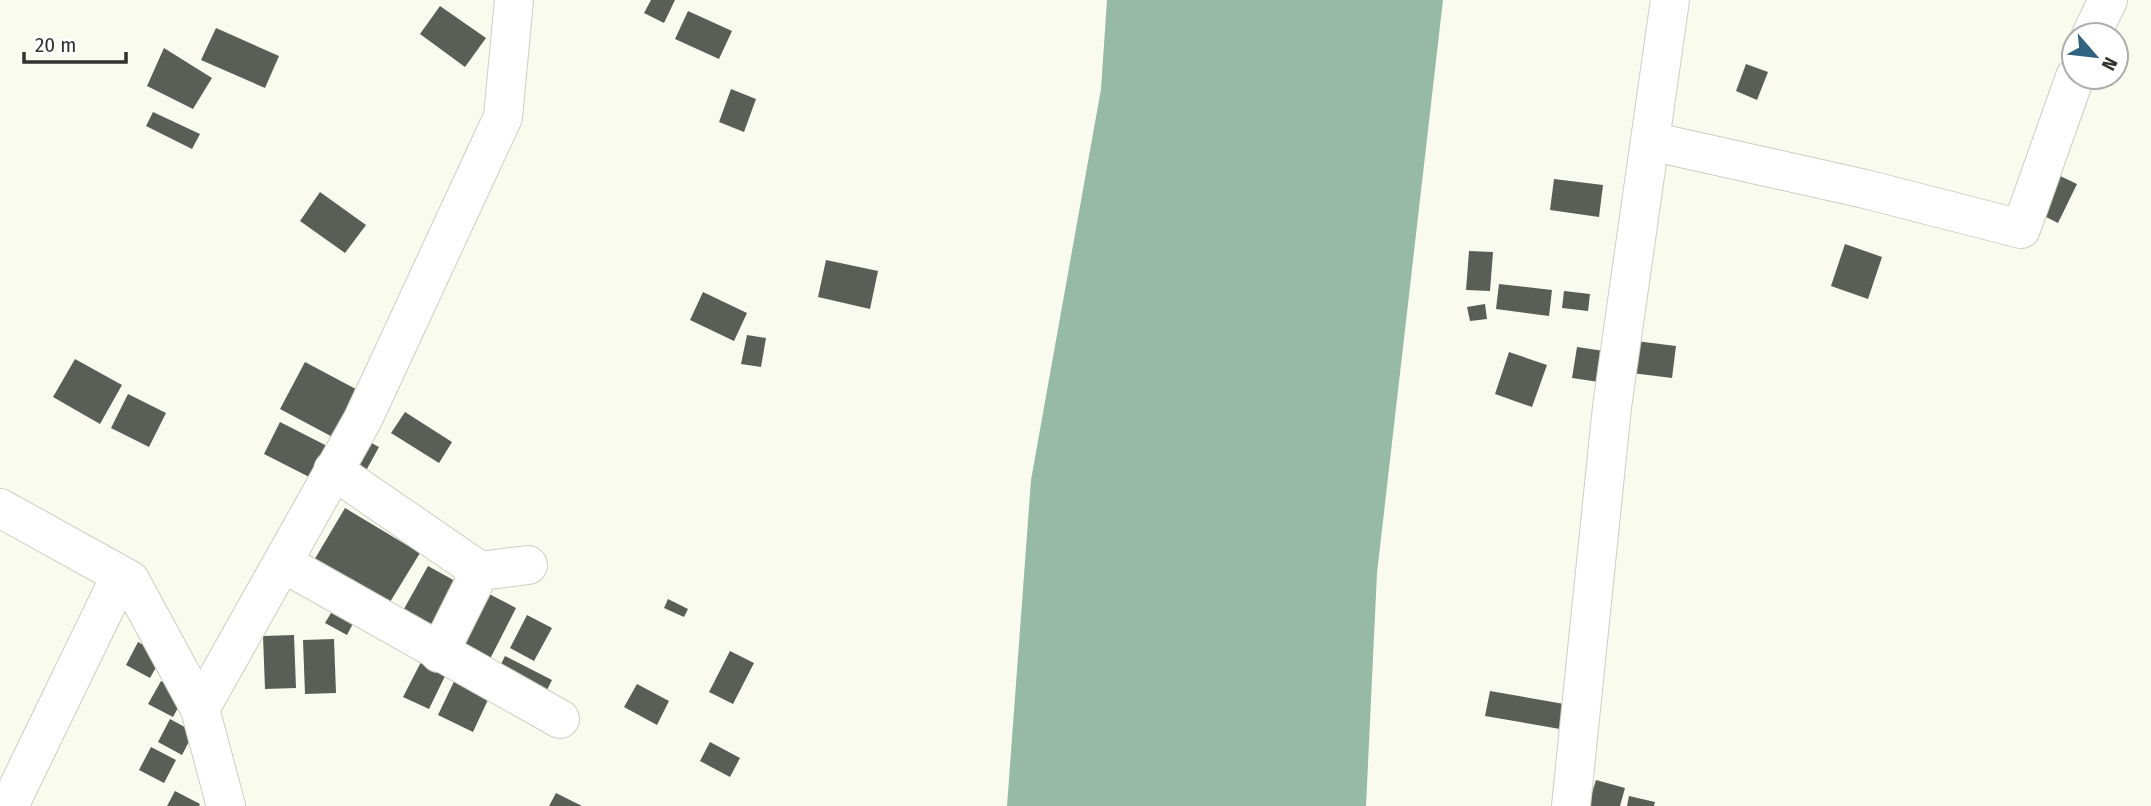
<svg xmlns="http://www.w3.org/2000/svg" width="2151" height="806" viewBox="0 0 2151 806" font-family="'Fira Sans Condensed',sans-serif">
	<rect width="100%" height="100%" fill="#fafbef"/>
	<path fill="#97baa7" d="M1107 0H1443L1377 573 1366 806H1007L1031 480 1101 89Z"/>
	<path fill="#595f56" d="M651 0H675L664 23 644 13Z
		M440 6 486 38 465 67 420 34Z
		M688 11 732 31 719 59 675 39Z
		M216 28 279 56 265 88 201 60Z
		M164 48 212 78 193 109 147 86Z
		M1746 64 1768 72 1757 100 1736 91Z
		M731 89 756 99 744 132 719 122Z
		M153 112 200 134 192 149 146 126Z
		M2056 174 2077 184 2058 223 2038 213Z
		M1554 179 1603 185 1599 217 1550 210Z
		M320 192 366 225 345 253 300 221Z
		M1845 244 1882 257 1868 299 1831 286Z
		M1469 251 1493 252 1490 291 1466 290Z
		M826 260 878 271 870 309 818 297Z
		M1499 284 1552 290 1549 316 1496 309Z
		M1564 291 1590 294 1588 311 1562 308Z
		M703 292 747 313 734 341 690 320Z
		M1485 304 1487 319 1470 321 1467 307Z
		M747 335 766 338 761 367 741 364Z
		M1628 340 1676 346 1672 378 1624 372Z
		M1577 347 1611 352 1606 383 1572 378Z
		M1509 352 1547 365 1532 407 1495 394Z
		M75 359 122 385 100 424 53 397Z
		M305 362 367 395 342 442 280 409Z
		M128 394 166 413 149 447 111 428Z
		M405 412 452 442 439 463 391 433Z
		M280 422 337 451 321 483 264 454Z
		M358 436 379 447 362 478 341 467Z
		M345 508 420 553 387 607 313 562Z
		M428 566 457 582 429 632 400 616Z
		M470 584 516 608 490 659 444 634Z
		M668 599 688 609 684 617 664 608Z
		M337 603 358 614 347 635 325 623Z
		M527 615 552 628 534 661 510 648Z
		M294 635 296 688 265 689 263 636Z
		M334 639 336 693 305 694 303 640Z
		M138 642 163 655 150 678 126 665Z
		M730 651 754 663 733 704 709 692Z
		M505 656 552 680 543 698 496 674Z
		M421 662 446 674 429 709 403 697Z
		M458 673 493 689 473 732 438 715Z
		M161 681 185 695 173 717 148 704Z
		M637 684 669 701 657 725 624 707Z
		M1490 691 1564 704 1560 729 1485 716Z
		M170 719 194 732 182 755 158 742Z
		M710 742 740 758 730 777 700 761Z
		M151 747 176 760 164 783 139 770Z
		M1596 780 1625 788 1620 806H1588Z
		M175 791 200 804 199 806H167Z
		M556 793 582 806H549Z
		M1629 796 1655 802 1654 806H1627Z"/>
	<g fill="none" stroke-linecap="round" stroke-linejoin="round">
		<defs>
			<path id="minor" d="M2091 35 2108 0
				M1650 141 1865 189 2021 229 2075 77
				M333 470 480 571 439 653
				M0 508 130 580 200 709 226 806
				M283 563 560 719
				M480 571 528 565
				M200 709 363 419 503 117 514 0
				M9 806 121 575
				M1571 806 1612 407 1670 0"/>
		</defs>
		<use href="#minor" stroke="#cdcfc3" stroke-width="40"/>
		<use href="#minor" stroke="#fff" stroke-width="38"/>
	</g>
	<g transform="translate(2095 56) rotate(118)"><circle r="33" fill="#ffffff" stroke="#adadab" stroke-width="2"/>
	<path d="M0-5L12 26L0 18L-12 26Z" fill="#306380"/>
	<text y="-10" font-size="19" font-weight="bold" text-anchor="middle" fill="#32322e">N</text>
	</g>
	<path d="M24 52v10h102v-10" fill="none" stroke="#32322e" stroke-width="3.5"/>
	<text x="35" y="52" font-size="21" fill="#32322e" stroke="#ffffff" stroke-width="5" paint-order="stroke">20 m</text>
</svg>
